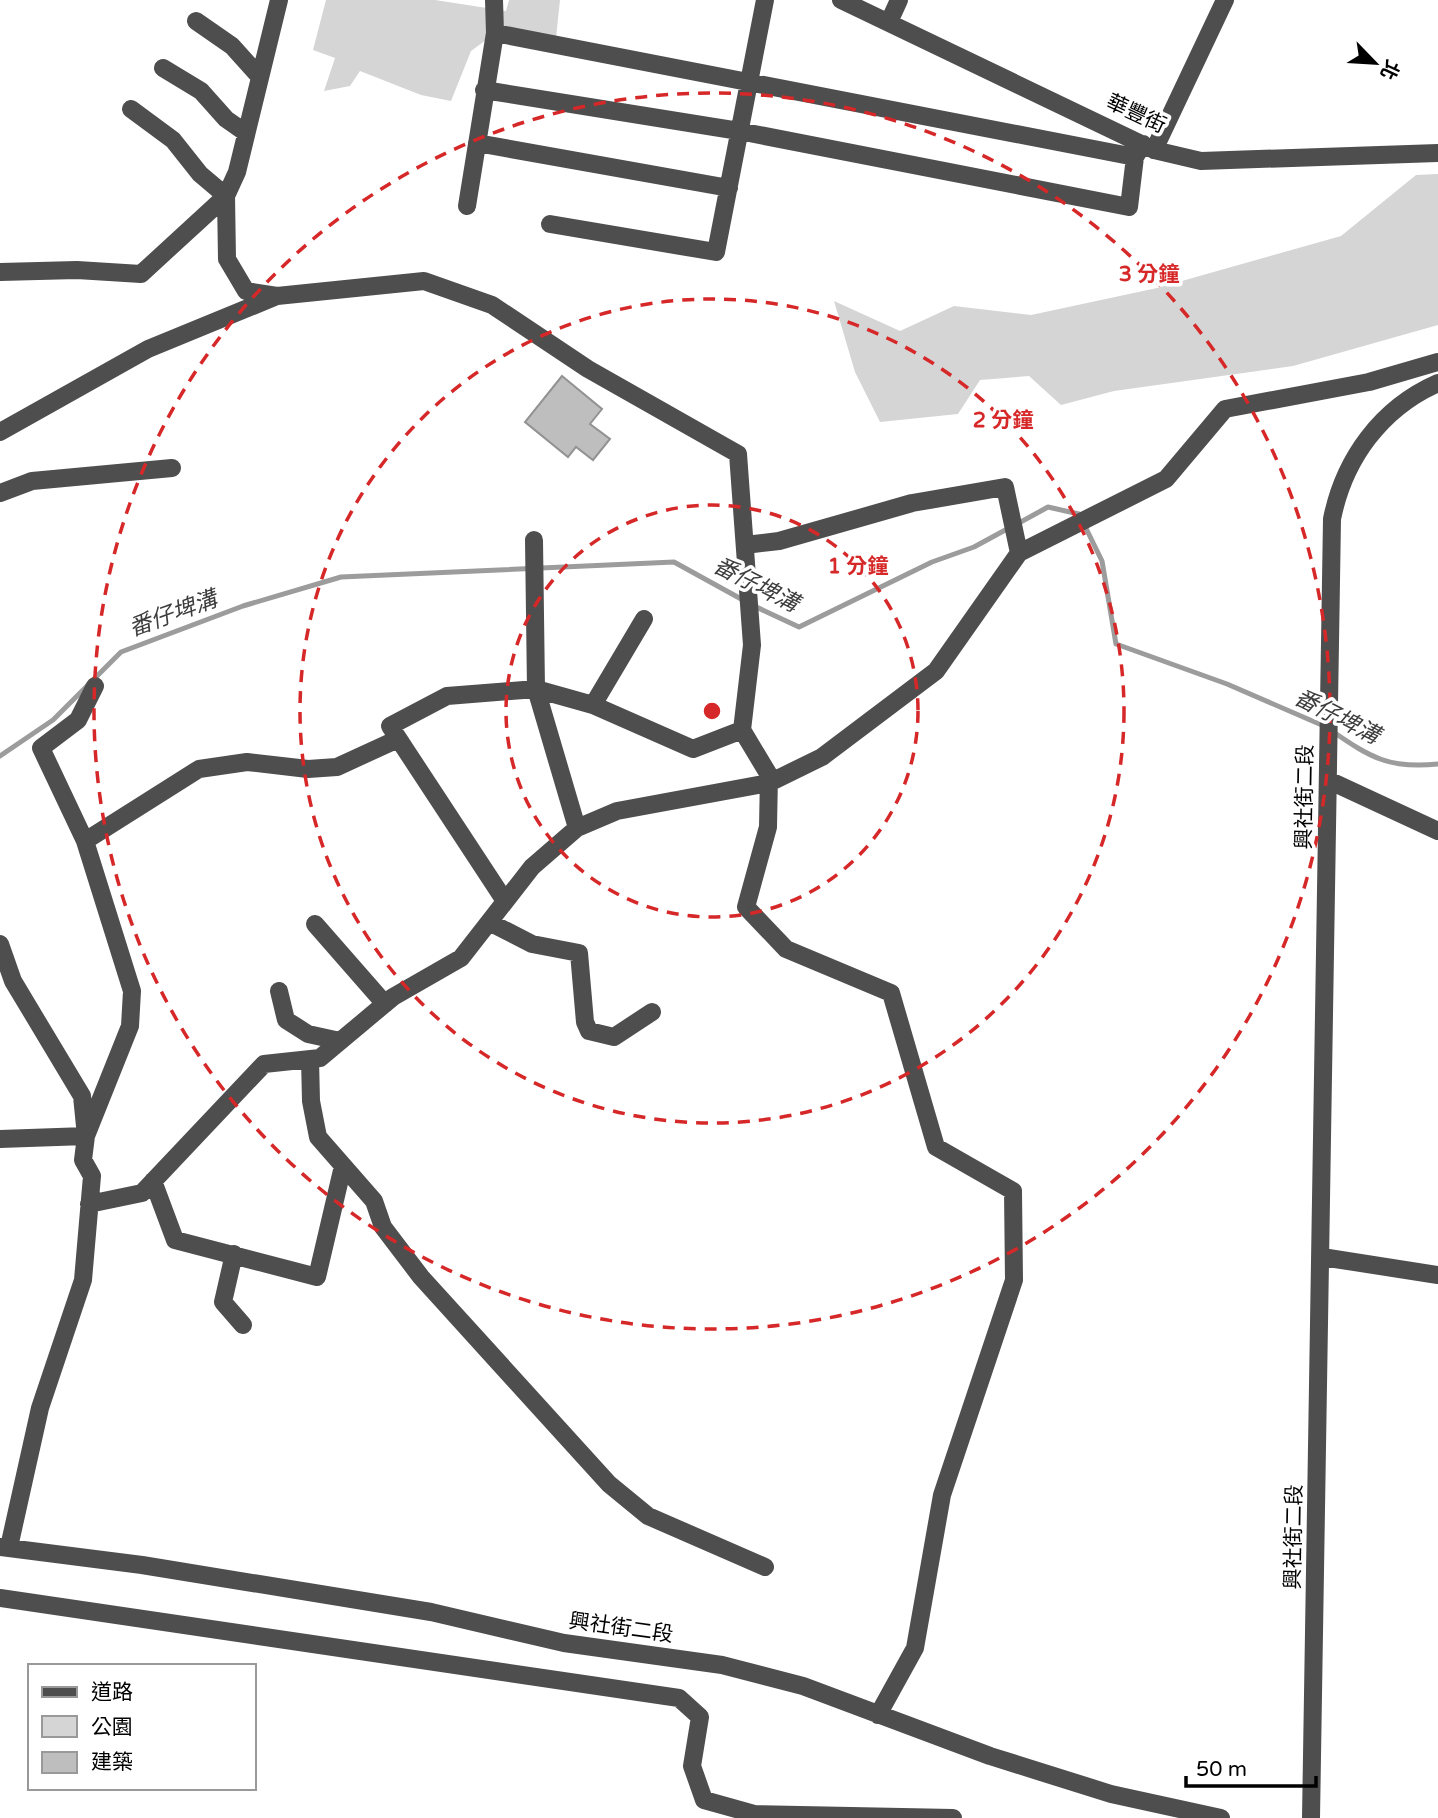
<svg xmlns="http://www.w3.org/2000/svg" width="1438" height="1818" viewBox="0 0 1438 1818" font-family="'Varela Round','Noto Sans TC',sans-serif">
	<rect width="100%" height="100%" fill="#fff"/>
	<path fill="#d5d5d5" d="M326 0H435L506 11 509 0H560L556 38 486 40 471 51 451 101 421 95 360 71 350 86 324 91 335 58 313 50Z
		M1438 174V325L1293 366 1114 391 1061 405 1029 376 980 380 958 414 880 422 855 372 834 301 900 331 954 306 1031 315 1157 288 1341 236 1416 175Z"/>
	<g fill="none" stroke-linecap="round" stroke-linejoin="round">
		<path stroke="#9c9c9c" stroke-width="5" d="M1017 524 1048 507 1079 514 1102 561 1116 644 1227 684 1324 726
			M752 605 799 627 932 562 974 547 1009 528
			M1332 731C1371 758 1390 769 1438 764
			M0 756 53 720 121 652 243 606 341 577 674 562 743 600"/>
	</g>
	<path fill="#bebebe" stroke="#929292" stroke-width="2" d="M562 376 602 409 590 424 610 439 593 460 576 447 568 457 525 422Z"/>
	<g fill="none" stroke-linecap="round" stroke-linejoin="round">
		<path stroke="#4e4e4e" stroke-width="18" d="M279 0 237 172 226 196 227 259 246 291 277 296 424 281 492 305 588 369 738 454 752 645 742 730 769 775 768 827 746 907 786 949 891 993 936 1147 1013 1191 1014 1280 942 1495 915 1648 878 1715
			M841 0 1154 150 1201 161 1438 153
			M196 21 232 46 259 76
			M889 22 899 0
			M495 33 1135 157
			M163 68 201 91 226 119 246 133
			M484 90 739 131 1129 207 1135 157 1143 144
			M477 143 729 188
			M1154 150 1225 0
			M467 206 495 33 494 0
			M550 224 716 252 765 0
			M0 272 77 270 141 274 226 196 200 174 173 140 131 109
			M0 432 148 349 277 296
			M0 493 32 481 172 468
			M534 540 536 689 577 828
			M745 545 779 541 912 503 1005 487 1019 553
			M593 705 644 619
			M1328 780 1438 831
			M85 841 199 769 247 762 308 769 337 767 398 739
			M505 901 390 726 447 696 536 689 593 705 693 749 742 730
			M489 922 532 944 579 953 585 1022 589 1031 614 1037 652 1012
			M315 924 385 1004
			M0 944 13 981 82 1096 86 1136 130 1026 132 991 85 841 41 748 78 720 95 686
			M279 991 286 1020 308 1034 340 1041
			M310 1059 311 1101 318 1137 374 1201 383 1227 421 1277 609 1484 648 1516 765 1567
			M0 1139 86 1136 83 1160 92 1176 83 1280 40 1408 9 1547
			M153 1181 175 1240 317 1277 343 1166
			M89 1204 142 1193 264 1064 320 1058 393 997 461 958 532 867 577 828 617 811 769 783 822 757 936 671 1019 553 1166 479 1225 409 1369 382 1438 362
			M234 1254 223 1302 243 1325
			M1322 1257 1438 1275
			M0 1547 142 1565 431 1612 564 1643 722 1665 803 1686 990 1756 1111 1794 1221 1818
			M0 1598 679 1698 700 1717 692 1766 704 1800 754 1814 953 1818
			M1311 1818 1332 519C1344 459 1381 408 1438 383"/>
	</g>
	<g fill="none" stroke="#d62828" stroke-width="3.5" stroke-dasharray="12 9">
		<circle cx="712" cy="711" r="206"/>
		<circle cx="712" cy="711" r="412"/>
		<circle cx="712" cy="711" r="618"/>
	</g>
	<g text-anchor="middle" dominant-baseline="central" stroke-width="7" stroke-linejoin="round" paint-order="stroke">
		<g font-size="21" fill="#000" stroke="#fff">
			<text transform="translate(1136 114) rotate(25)">華豐街</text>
			<text transform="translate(1305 797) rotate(-89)">興社街二段</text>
			<text transform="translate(1294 1537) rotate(-89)">興社街二段</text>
			<text transform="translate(621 1628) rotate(8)">興社街二段</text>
		</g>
		<g font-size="23" font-style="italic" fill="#3d3d3d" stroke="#fff">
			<text transform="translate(756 585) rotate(27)">番仔埤溝</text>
			<text transform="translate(173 614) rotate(-20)">番仔埤溝</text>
			<text transform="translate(1337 717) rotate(27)">番仔埤溝</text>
		</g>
	</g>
	<circle cx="712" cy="711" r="10" fill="#d62828" stroke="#fff" stroke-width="3.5"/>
	<g font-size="21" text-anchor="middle" font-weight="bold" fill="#d62828" stroke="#fff" stroke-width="7" stroke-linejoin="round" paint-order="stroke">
		<text x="1149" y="281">3 分鐘</text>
		<text x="1003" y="427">2 分鐘</text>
		<text x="858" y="573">1 分鐘</text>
	</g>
	<rect x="28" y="1664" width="228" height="126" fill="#ffffff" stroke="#999999" stroke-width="2"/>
	<rect x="42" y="1687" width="35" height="10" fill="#4e4e4e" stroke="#999999" stroke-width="2"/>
	<text x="91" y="1699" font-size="21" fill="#000000">道路</text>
	<rect x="42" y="1716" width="35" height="21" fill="#d5d5d5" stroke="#999999" stroke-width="2"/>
	<text x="91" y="1734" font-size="21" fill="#000000">公園</text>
	<rect x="42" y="1752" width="35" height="21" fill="#bebebe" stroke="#999999" stroke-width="2"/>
	<text x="91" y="1769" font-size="21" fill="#000000">建築</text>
	<g transform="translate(1375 63) rotate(115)" stroke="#ffffff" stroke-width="5" paint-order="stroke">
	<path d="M0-5L12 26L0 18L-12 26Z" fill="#000000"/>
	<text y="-10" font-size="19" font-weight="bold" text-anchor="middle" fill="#000000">北</text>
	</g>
	<path d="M1186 1776v10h130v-10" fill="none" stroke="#000000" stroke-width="3.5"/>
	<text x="1196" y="1776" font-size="21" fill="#000000" stroke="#ffffff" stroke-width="5" paint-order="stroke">50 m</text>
</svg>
